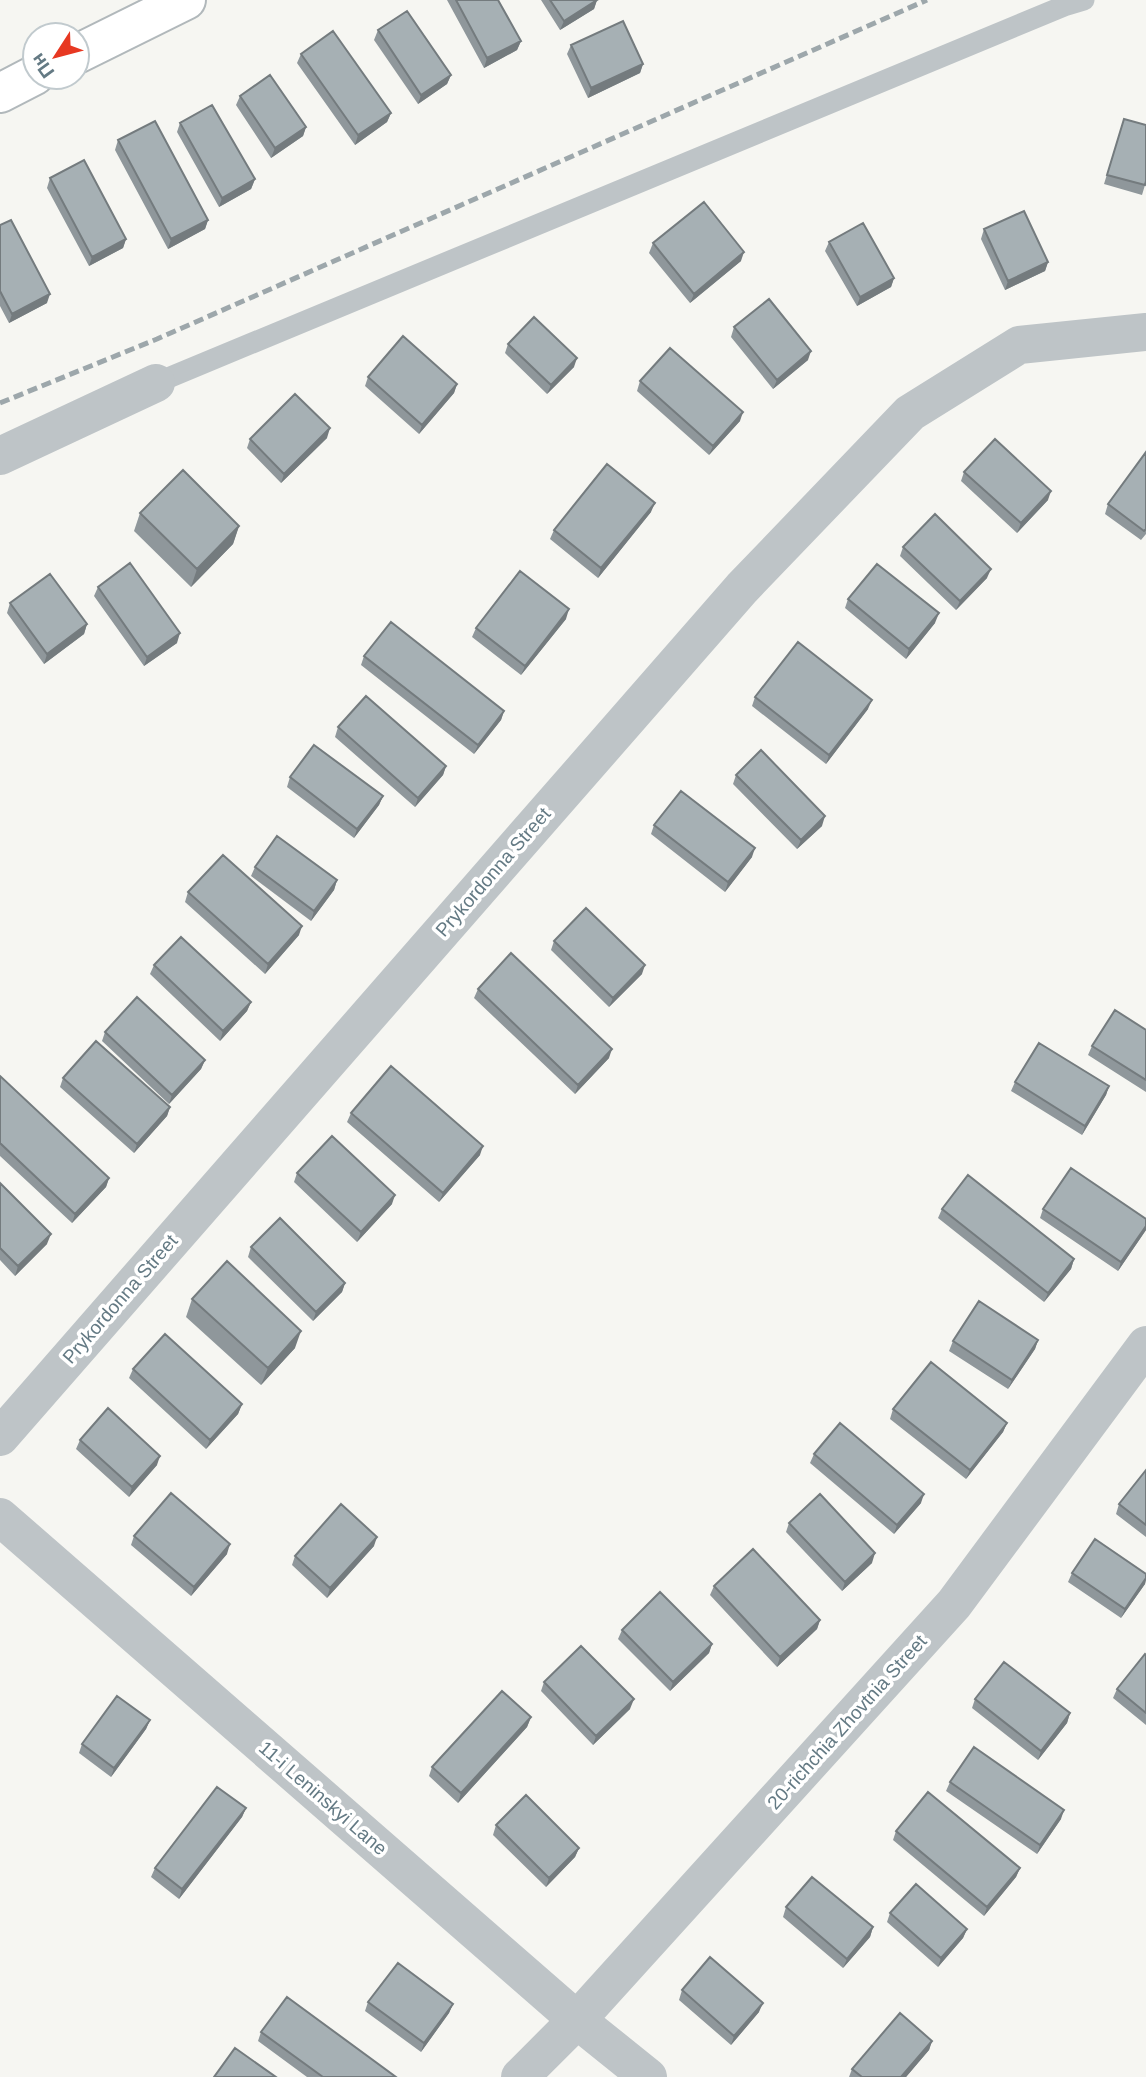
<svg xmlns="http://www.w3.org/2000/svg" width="1146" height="2077" viewBox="0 0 1146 2077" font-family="Helvetica,sans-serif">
	<rect width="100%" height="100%" fill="#f6f6f2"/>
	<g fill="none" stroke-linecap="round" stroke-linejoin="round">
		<defs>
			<path id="secondary" d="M77 54 186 0
				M0 93 35 75"/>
		</defs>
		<use href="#secondary" stroke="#b1b8bb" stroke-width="42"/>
		<path stroke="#bec4c7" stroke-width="21" d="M156 383 1064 6 1084 0"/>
		<path stroke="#bec4c7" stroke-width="38" d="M0 456 156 383
			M0 1437 742 588 910 413 1019 345 1146 332
			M0 1517 577 2020 648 2077
			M520 2077 577 2020 954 1604 1146 1345"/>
		<use href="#secondary" stroke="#fff" stroke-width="38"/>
		<path stroke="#9da7ab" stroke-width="5" stroke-dasharray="10 5" stroke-linecap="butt" d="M0 403 157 339 927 0"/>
	</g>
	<path fill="#8f979b" d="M447 0H498L521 41 517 50 484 68Z
		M541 0H597L594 9 560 30Z
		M378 30 451 75 447 84 418 104 374 40Z
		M571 45 643 64 640 73 588 98 567 54Z
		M301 54 391 113 387 122 355 145 297 63Z
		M240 96 306 127 303 136 271 158 236 105Z
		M1124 119 1145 185 1142 195 1104 184Z
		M180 123 255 179 251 189 219 207 177 132Z
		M118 140 208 220 205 229 168 249 115 150Z
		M50 178 126 239 123 248 89 266 47 188Z
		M0 225 47 303 9 323 0 306Z
		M984 229 1048 262 1045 271 1005 290 981 239Z
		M829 242 894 278 891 287 857 306 825 251Z
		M653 243 741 261 690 303 649 253Z
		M734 327 808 360 773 389 731 337Z
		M508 344 574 367 547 394 505 353Z
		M368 377 457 384 454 393 419 434 365 386Z
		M640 381 740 421 709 455 637 391Z
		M327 438 281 483 247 448 250 439Z
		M1146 452V534L1141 540 1105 514 1108 504Z
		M964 472 1048 500 1017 533 961 481Z
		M651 512 598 578 550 539 554 530Z
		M140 513 239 526 233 544 191 587 134 531Z
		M903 547 987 578 956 610 900 556Z
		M98 587 177 643 144 666 94 596Z
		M848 599 935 623 906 659 845 608Z
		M10 603 87 624 84 634 44 664 7 613Z
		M566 619 521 675 472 637 476 628Z
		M364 656 504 711 501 720 474 754 361 665Z
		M755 697 868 709 826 764 752 706Z
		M338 727 446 766 443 775 415 807 335 737Z
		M736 775 822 826 797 849 733 784Z
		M290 777 383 796 379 805 354 838 287 787Z
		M654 825 752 857 725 892 651 834Z
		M255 867 337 880 334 890 311 921 251 876Z
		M188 892 299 935 265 974 185 902Z
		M554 941 642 974 609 1007 551 950Z
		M154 965 251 1002 247 1011 220 1041 150 974Z
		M478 989 609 1058 575 1094 474 998Z
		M1146 1030V1092L1088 1055 1092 1046Z
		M105 1032 205 1060 201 1069 169 1104 102 1041Z
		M0 1076 109 1178 106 1187 72 1223 0 1156Z
		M63 1078 170 1107 167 1116 134 1153 60 1087Z
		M1015 1082 1109 1086 1106 1095 1082 1135 1011 1091Z
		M351 1113 480 1155 439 1202 347 1122Z
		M297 1173 392 1204 357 1242 294 1182Z
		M0 1183 47 1244 15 1276 0 1260Z
		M942 1209 1074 1259 1071 1269 1044 1302 938 1218Z
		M1043 1209 1146 1219V1230L1118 1271 1040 1218Z
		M251 1247 345 1283 342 1292 313 1321 248 1257Z
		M192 1299 295 1348 261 1385 186 1317Z
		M1038 1340 1035 1349 1008 1389 949 1351 953 1341Z
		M133 1369 242 1404 238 1414 206 1449 129 1378Z
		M893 1409 1007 1423 1003 1432 966 1479 890 1419Z
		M80 1440 157 1465 129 1497 76 1449Z
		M814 1454 921 1503 894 1534 810 1463Z
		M1146 1470V1537L1116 1514 1119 1504Z
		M789 1523 872 1563 842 1591 786 1532Z
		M134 1536 227 1554 191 1596 131 1545Z
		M374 1546 327 1598 292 1565 295 1556Z
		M1072 1573 1146 1574V1580L1145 1584 1121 1618 1068 1582Z
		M714 1586 820 1620 817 1629 777 1667 710 1595Z
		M622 1630 712 1644 709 1653 670 1691 618 1639Z
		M1146 1655V1725L1113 1698 1117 1689Z
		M544 1682 630 1709 593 1745 541 1691Z
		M975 1699 1070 1713 1067 1723 1038 1760 972 1708Z
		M531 1717 527 1727 458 1803 429 1776 432 1767Z
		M150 1720 146 1729 111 1777 79 1753 82 1744Z
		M950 1782 1061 1819 1037 1854 946 1791Z
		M246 1808 242 1817 179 1899 151 1877 155 1868Z
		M496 1825 579 1848 575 1857 546 1887 493 1835Z
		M896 1831 1020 1868 1016 1877 984 1916 893 1840Z
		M786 1907 873 1927 870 1937 843 1968 783 1917Z
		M890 1913 967 1929 963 1938 938 1967 887 1922Z
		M682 1990 759 2012 731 2045 679 2000Z
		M368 2002 453 2004 449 2013 421 2052 365 2011Z
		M261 2032 396 2077H307L258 2041Z
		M932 2041 929 2050 906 2077H849L852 2069Z"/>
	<path fill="#747b7e" d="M597 0 594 9 560 30 564 21Z
		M521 41 517 50 484 68 487 58Z
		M643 64 640 73 588 98 591 88Z
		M451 75 447 84 418 104 421 95Z
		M391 113 387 122 355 145 358 135Z
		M306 127 303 136 271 158 275 148Z
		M255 179 251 189 219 207 222 198Z
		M208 220 205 229 168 249 171 239Z
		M126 239 123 248 89 266 92 257Z
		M744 252 741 261 690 303 694 294Z
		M1048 262 1045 271 1005 290 1008 281Z
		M894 278 891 287 857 306 860 297Z
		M50 294 47 303 9 323 12 314Z
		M811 351 808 360 773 389 777 380Z
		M577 358 574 367 547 394 551 385Z
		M457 384 454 393 419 434 422 425Z
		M743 412 740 421 709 455 713 446Z
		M330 428 327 438 281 483 284 474Z
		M1051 491 1048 500 1017 533 1021 523Z
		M655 503 651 512 598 578 601 568Z
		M239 526 233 544 191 587 197 569Z
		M991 569 987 578 956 610 960 601Z
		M569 609 566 619 521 675 525 666Z
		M939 613 935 623 906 659 909 649Z
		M87 624 84 634 44 664 47 654Z
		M180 633 177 643 144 666 147 657Z
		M872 700 868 709 826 764 829 755Z
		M504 711 501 720 474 754 478 745Z
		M446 766 443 775 415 807 418 798Z
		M383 796 379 805 354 838 357 829Z
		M825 816 822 826 797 849 801 840Z
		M755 848 752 857 725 892 728 882Z
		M337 880 334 890 311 921 314 911Z
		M302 926 299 935 265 974 268 964Z
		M645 965 642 974 609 1007 613 998Z
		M251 1002 247 1011 220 1041 223 1031Z
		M612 1049 609 1058 575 1094 578 1085Z
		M205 1060 201 1069 169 1104 172 1095Z
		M1109 1086 1106 1095 1082 1135 1085 1126Z
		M170 1107 167 1116 134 1153 137 1144Z
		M483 1146 480 1155 439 1202 443 1193Z
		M109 1178 106 1187 72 1223 75 1214Z
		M395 1195 392 1204 357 1242 361 1232Z
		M1146 1226V1230L1118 1271 1121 1262Z
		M51 1234 47 1244 15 1276 18 1266Z
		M1074 1259 1071 1269 1044 1302 1048 1293Z
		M345 1283 342 1292 313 1321 316 1312Z
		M301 1331 295 1348 261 1385 268 1368Z
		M1038 1340 1035 1349 1008 1389 1012 1380Z
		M242 1404 238 1414 206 1449 210 1440Z
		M1007 1423 1003 1432 966 1479 970 1470Z
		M160 1456 157 1465 129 1497 132 1487Z
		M924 1494 921 1503 894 1534 897 1525Z
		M377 1537 374 1546 327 1598 330 1588Z
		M230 1544 227 1554 191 1596 194 1587Z
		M875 1553 872 1563 842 1591 845 1582Z
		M1146 1578 1145 1584 1121 1618 1125 1609Z
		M820 1620 817 1629 777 1667 780 1657Z
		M712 1644 709 1653 670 1691 673 1682Z
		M634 1699 630 1709 593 1745 596 1736Z
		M1070 1713 1067 1723 1038 1760 1041 1751Z
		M531 1717 527 1727 458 1803 461 1793Z
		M150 1720 146 1729 111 1777 114 1768Z
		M246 1808 242 1817 179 1899 182 1889Z
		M1064 1810 1061 1819 1037 1854 1040 1845Z
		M579 1848 575 1857 546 1887 549 1878Z
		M1020 1868 1016 1877 984 1916 987 1907Z
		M873 1927 870 1937 843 1968 847 1959Z
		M967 1929 963 1938 938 1967 941 1958Z
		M763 2003 759 2012 731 2045 734 2036Z
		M453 2004 449 2013 421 2052 424 2043Z
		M932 2041 929 2050 906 2077H901Z"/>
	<path fill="#a6b0b4" stroke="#747b7e" stroke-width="2" d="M456 0H498L521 41 487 58Z
		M550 0H597L564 21Z
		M407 11 451 75 421 95 378 30Z
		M623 21 643 64 591 88 571 45Z
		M333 31 391 113 358 135 301 54Z
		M270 75 306 127 275 148 240 96Z
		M212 105 255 179 222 198 180 123Z
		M1124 119 1146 125V181L1145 185 1107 175Z
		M155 121 208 220 171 239 118 140Z
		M84 160 126 239 92 257 50 178Z
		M704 202 744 252 694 294 653 243Z
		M1024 211 1048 262 1008 281 984 229Z
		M11 220 50 294 12 314 0 291V225Z
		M863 223 894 278 860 297 829 242Z
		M769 299 811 351 777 380 734 327Z
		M534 317 577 358 551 385 508 344Z
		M403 336 457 384 422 425 368 377Z
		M670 348 743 412 713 446 640 381Z
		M295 394 330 428 284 474 250 439Z
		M995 439 1051 491 1021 523 964 472Z
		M1146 452V529L1144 531 1108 504Z
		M607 464 655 503 601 568 554 530Z
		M183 470 239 526 197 569 140 513Z
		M935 514 991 569 960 601 903 547Z
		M130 563 180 633 147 657 98 587Z
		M877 564 939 613 909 649 848 599Z
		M520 571 569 609 525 666 476 628Z
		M50 574 87 624 47 654 10 603Z
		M391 622 504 711 478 745 364 656Z
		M798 642 872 700 829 755 755 697Z
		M366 696 446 766 418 798 338 727Z
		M314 745 383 796 357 829 290 777Z
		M761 750 825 816 801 840 736 775Z
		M681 791 755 848 728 882 654 825Z
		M277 836 337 880 314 911 255 867Z
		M223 855 302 926 268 964 188 892Z
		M586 908 645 965 613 998 554 941Z
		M181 937 251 1002 223 1031 154 965Z
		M511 953 612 1049 578 1085 478 989Z
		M137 997 205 1060 172 1095 105 1032Z
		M1115 1010 1146 1030V1080L1092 1046Z
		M96 1041 170 1107 137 1144 63 1078Z
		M1039 1043 1109 1086 1085 1126 1015 1082Z
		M391 1066 483 1146 443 1193 351 1113Z
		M0 1076 109 1178 75 1214 0 1143Z
		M332 1136 395 1195 361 1232 297 1173Z
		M1071 1168 1146 1219V1226L1121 1262 1043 1209Z
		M968 1175 1074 1259 1048 1293 942 1209Z
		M0 1183 51 1234 18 1266 0 1248Z
		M280 1218 345 1283 316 1312 251 1247Z
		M227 1261 301 1331 268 1368 192 1299Z
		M979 1301 1038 1340 1012 1380 953 1341Z
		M165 1334 242 1404 210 1440 133 1369Z
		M931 1362 1007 1423 970 1470 893 1409Z
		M108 1408 160 1456 132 1487 80 1440Z
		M840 1423 924 1494 897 1525 814 1454Z
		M1146 1470V1525L1119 1504Z
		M171 1493 230 1544 194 1587 134 1536Z
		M820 1494 875 1553 845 1582 789 1523Z
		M341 1504 377 1537 330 1588 295 1556Z
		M1095 1539 1146 1574V1578L1125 1609 1072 1573Z
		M753 1549 820 1620 780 1657 714 1586Z
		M660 1592 712 1644 673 1682 622 1630Z
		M581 1646 634 1699 596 1736 544 1682Z
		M1145 1654 1146 1655V1713L1117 1689Z
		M1004 1662 1070 1713 1041 1751 975 1699Z
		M502 1691 531 1717 461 1793 432 1767Z
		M117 1696 150 1720 114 1768 82 1744Z
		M974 1747 1064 1810 1040 1845 950 1782Z
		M217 1787 246 1808 182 1889 155 1868Z
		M928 1792 1020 1868 987 1907 896 1831Z
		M526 1795 579 1848 549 1878 496 1825Z
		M812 1877 873 1927 847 1959 786 1907Z
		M916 1884 967 1929 941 1958 890 1913Z
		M710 1957 763 2003 734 2036 682 1990Z
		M398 1963 453 2004 424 2043 368 2002Z
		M287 1997 396 2077H323L261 2032Z
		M900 2013 932 2041 901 2077H862L852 2069Z
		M235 2048 276 2077H214Z"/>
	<g text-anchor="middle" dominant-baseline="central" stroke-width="7" stroke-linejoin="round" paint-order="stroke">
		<g font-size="19" fill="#647a84" stroke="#fff">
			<text transform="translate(493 872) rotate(-49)">Prykordonna Street</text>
			<text transform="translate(120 1299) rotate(-49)">Prykordonna Street</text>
			<text transform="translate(847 1722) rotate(-48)">20-richchia Zhovtnia Street</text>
			<text transform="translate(323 1798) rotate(41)">11-i Leninskyi Lane</text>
		</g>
	</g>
	<g transform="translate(56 56) rotate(234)"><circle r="33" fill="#ffffff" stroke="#c1cace" stroke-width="2"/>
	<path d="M0-5L12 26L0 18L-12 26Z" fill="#e73822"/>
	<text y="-10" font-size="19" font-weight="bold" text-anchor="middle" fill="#647a84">Пн</text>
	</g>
</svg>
